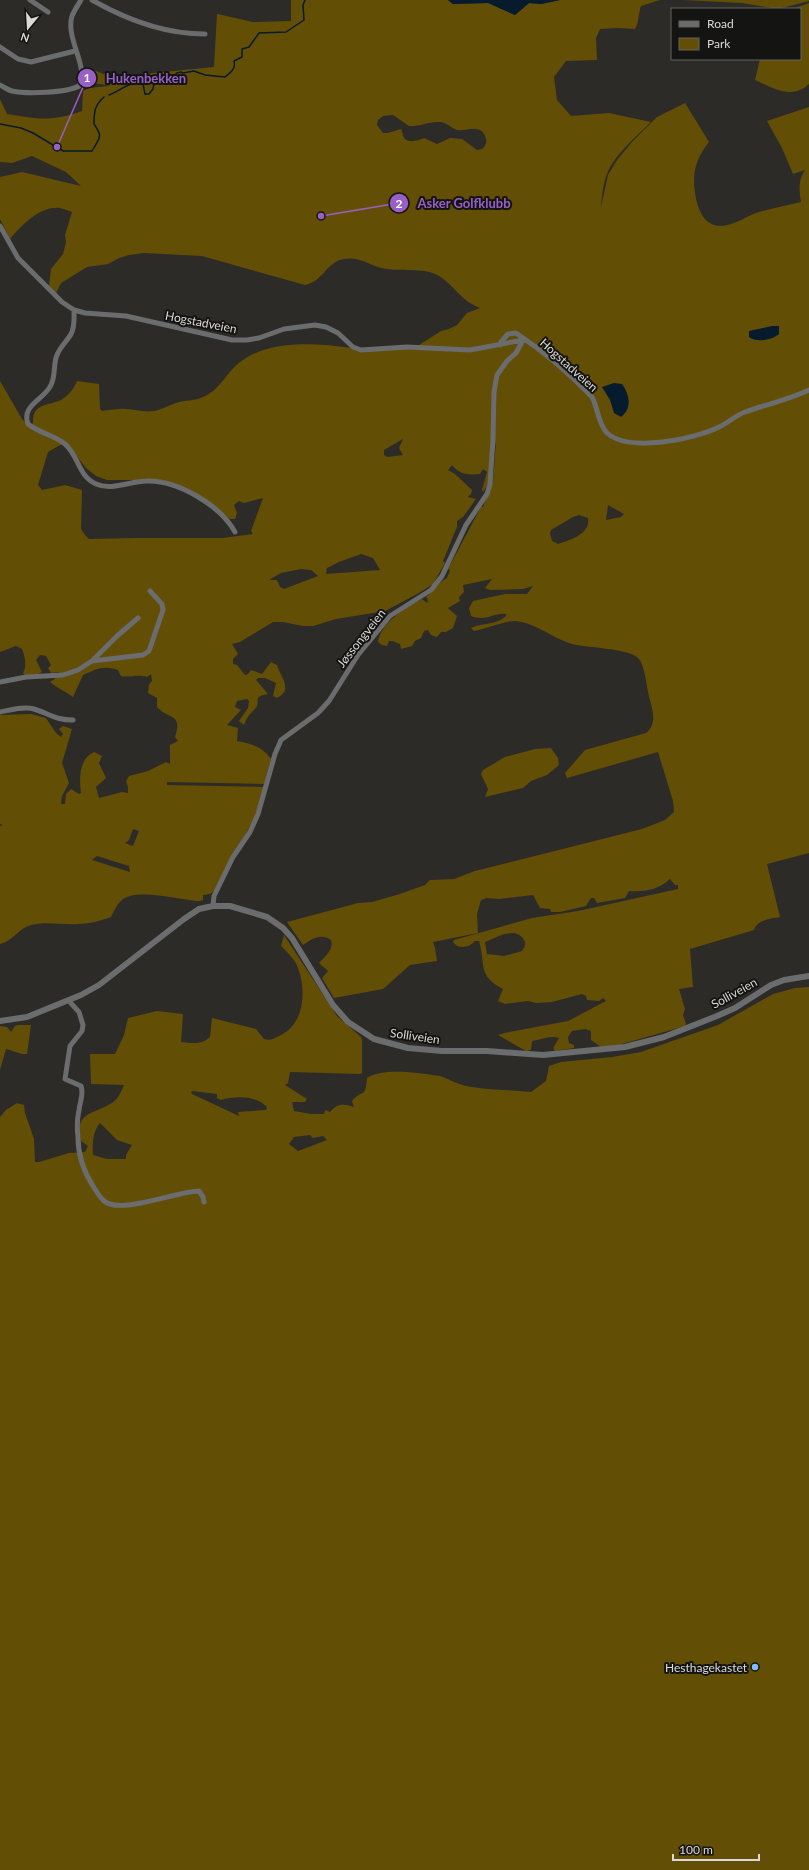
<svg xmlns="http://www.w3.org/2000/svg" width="809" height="1870" viewBox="0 0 809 1870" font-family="Lato,sans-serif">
	<rect width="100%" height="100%" fill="#2d2b27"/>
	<path fill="#634e06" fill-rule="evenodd" d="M291 0H448L453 4 488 3 515 15 529 3 541 4 560 0H660L641 6C638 14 639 23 635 29L618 28 600 29 596 38 597 60 566 61 554 77 557 100 571 116 609 113 651 122C636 137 615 154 607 174 603 184 602 196 601 207L608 175 617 160 632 142 657 117 685 103 709 142C696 158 692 173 695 193 698 213 707 232 731 224 739 222 747 216 756 213 771 208 786 206 801 202 799 189 798 181 805 170L793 174 782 148 767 121 809 107V853L767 864 780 917C771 919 757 919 754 930L690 949 693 987 679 989 685 1009 683 1015 686 1024 685 1026 615 1046 601 1047 591 1040V1031L585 1029 572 1031 568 1037 569 1043 574 1045V1048L555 1051 553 1048 559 1038C549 1035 542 1040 532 1041L531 1050 526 1051 498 1035 504 1033 568 1021 606 1001 603 998 599 1001 587 1000 586 996 582 994 552 1002 536 1003 528 1001 505 1004 498 1001 503 989C477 975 486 965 479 941H475C469 947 465 948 457 946L453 942 454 940 532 918 578 911 678 889V885H675L670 879C658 890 644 892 629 891L625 898 597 903 594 898H591L586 906 560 912H551L550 909 540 908 533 895 499 899 487 898 481 900 477 914 478 933 433 942 435 948 437 961 410 965 383 989 334 998 322 978 328 971 319 963C325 956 334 950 331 940 321 933 312 939 303 945L287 922 358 903 372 902 400 894 425 885 430 880 454 879 475 871 642 829 665 820 674 812 673 801 658 752 567 778 565 773 585 750 646 733C657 724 653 712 650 700 647 690 645 666 639 659 630 648 587 648 572 644 552 638 536 623 515 621 505 621 485 629 474 631L471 628C484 622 495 626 506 616V614C494 612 487 622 471 616L469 608 473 601 505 594H527L533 586 523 589 490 590 485 588 492 579 463 585 464 592 459 597 460 601 448 608 457 616 453 628 446 632H441L437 637 431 635 428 630 424 631 421 638 415 641 412 646 401 649 400 644 393 641H389L387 646 382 645 378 642C381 622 406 608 422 599L427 603 428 600 426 597C433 592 439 581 447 578L450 570 448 569 481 507H483L493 480 496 441 488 484 483 492 482 490 487 472 483 469 480 474C468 475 460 475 452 465L448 470 455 474 472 490 471 494 468 497 476 499 463 517 457 521V527L443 561 445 563 433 584 419 593 385 611 336 619 313 626H303L283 622H273L240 642 232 644 238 654 233 659V664L237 665 245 675 248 674 251 670 262 674 271 662 277 665C280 676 294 690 277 698L273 696 276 683 265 678H258L256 680 268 694C251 697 262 701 255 709 249 715 247 717 244 725L239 721 248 708 249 701 247 699 237 701 235 707 241 710 227 725 238 728 237 741C251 744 262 746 271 759L264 784 167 782V785L264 787 254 819 214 891 210 894 203 895V900L200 901C181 900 138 888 123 899 117 904 114 911 111 917 100 921 89 924 78 924 63 925 46 921 31 925 19 928 13 941 0 944V826L3 825 0 824V715L31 714 46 718 56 733 61 737 63 734 59 729 63 726 72 729 62 763 69 783 62 796 61 804H65L66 794 71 789 79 794 81 793C79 778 79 759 94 752L102 756 99 763 106 778 96 787 99 798 122 792 128 793V787L126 781 129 776 148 771 166 762 170 764V745L178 741 175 737C183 713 169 720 157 707V698L148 693 149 684 152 681 151 674 147 677C138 674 129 678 121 676L118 670C104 665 96 669 83 675L73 697C65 691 57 688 50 682L60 675 59 672 51 673 48 668 51 665 46 656 40 655 36 660 42 672 38 674 25 675 23 673C27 666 25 656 22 649L16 646 0 652V381L22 419 29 426 33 423C32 403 48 406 61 400 68 396 74 389 77 381L99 384 100 409 102 411C108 410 114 409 120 409 131 408 142 413 154 411 161 410 169 405 176 403 185 400 195 401 203 397 221 390 227 370 243 360 269 341 314 343 344 347 350 348 355 347 361 349L416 347 441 331 449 329 457 325 467 313 480 308C461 301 455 286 439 276 423 266 400 273 382 268 369 265 359 256 344 259 326 262 324 281 305 285L202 256 144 253 129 255 119 258 108 264 87 267 61 283 56 293 49 286 51 269 63 254 66 242 65 235 72 212C69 211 64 209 60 208 40 206 22 225 10 239L0 219V177L22 172 81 186 66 172 32 156 12 163 0 162V99L7 114C39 119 51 122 82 111L83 91 89 88 108 86 117 79 144 74 214 67 217 14 253 22 291 21ZM393 115 409 126C419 127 429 121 440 122 446 122 451 128 457 130 466 132 482 122 486 139 487 143 485 147 482 149L477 150 462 139 450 138 437 144 424 138C419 140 409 144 404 138 402 135 403 132 401 129L388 133H383L377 125 378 120 383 116ZM403 439 399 448 403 455 387 457 384 455V450ZM60 445H68L86 468 96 476 107 480H135L174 484 230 519H235L237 513 234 505 239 501 244 503 263 498 251 531 253 534 222 538H136L89 539 85 535 81 529 82 490 65 485 42 490 38 485 48 452ZM608 505 624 514 621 517 606 520ZM579 515 588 518C591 534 570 540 558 544L552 541 550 533 551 530 573 517ZM361 554 373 558 380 570 326 574 327 568 339 562ZM301 569 311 570 318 576 284 589 280 587 277 580H269L281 573ZM133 829 139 831 133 846 125 843 129 840ZM97 856 129 866 130 872 92 860ZM514 933C523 935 529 943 522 951L504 956 487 954 485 942 504 934Z
		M683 0H809V1L778 9 742 3Z
		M809 3V84C792 100 773 88 755 80L760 59H800V9H793Z
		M88 68 109 76 107 85 85 82Z
		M551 748 558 758 559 765 547 775 531 781 523 788 485 797 488 789 481 774 483 770 505 757 535 749Z
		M284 935 337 1016 361 1037 362 1040V1073L360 1074 290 1072 288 1083 285 1085 307 1099 305 1102H292L294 1111 311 1114H324L325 1110 330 1112C338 1103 343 1104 354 1107L352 1101C363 1088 365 1100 367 1078 382 1067 422 1073 440 1076 449 1079 457 1084 466 1086 487 1090 510 1090 531 1092L546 1081 549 1066 561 1062 612 1057 641 1052 718 1025 773 994 795 988 809 987V1870H0V1117L6 1110 17 1103 24 1105 25 1113 34 1139 35 1162H39L69 1153 85 1152 88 1146 81 1141C74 1111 93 1115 112 1103 118 1099 121 1092 124 1085L91 1084 90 1054H115L124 1035 128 1018 157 1011 183 1014 181 1042C192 1043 202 1045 210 1037L212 1018 256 1029 264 1039C270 1041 273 1039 279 1036 304 1025 307 992 298 968 295 959 287 952 281 946ZM193 1091 217 1094V1098L221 1100C235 1096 256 1095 267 1107L266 1110 238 1112 239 1116 192 1094 191 1092ZM100 1123 117 1140 132 1145 126 1155V1159H107L93 1155C92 1144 93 1131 100 1123ZM310 1135 313 1138 323 1136 327 1140 298 1151 289 1144 294 1137Z
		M18 1025H31L27 1054H22L6 1049 0 1070V1026L7 1027 11 1032 15 1026Z"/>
	<path fill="#061b2d" d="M448 0H560L541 4 529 3 515 15 488 3 453 4Z
		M772 326H779V334C772 340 757 343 749 337V331Z
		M614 383 622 384C630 395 632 409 621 417L614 413 610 400 602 387Z"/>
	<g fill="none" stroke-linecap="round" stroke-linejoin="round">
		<path stroke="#061b2d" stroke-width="1.5" d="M109 95C120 91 131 80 143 84L145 94H149L153 89 154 83 160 78 174 83 173 76 177 73 181 72 183 73 194 71 205 75 225 77C231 72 236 69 234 61L242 57V49L249 47 259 33 286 32 304 20 303 5 305 0
			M0 124 21 128 33 133 63 151H92C100 137 103 137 94 124 94 111 95 105 104 97"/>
		<path stroke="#6a6c6e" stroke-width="5" d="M30 0 48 12
			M92 0C127 20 164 34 205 34
			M0 47 18 59 31 62 75 51
			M0 85C4 87 8 90 12 91 25 94 67 93 79 86 90 68 65 39 72 16 74 11 78 5 81 0
			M0 226 18 258 62 302 74 310 85 313 126 316 232 340H247L259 338 284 329 315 325 326 327 338 333 353 347 361 350 407 347 470 350 523 340
			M74 310C74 318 75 327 71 334 67 341 60 347 57 355 53 364 56 375 51 385 44 400 21 405 28 424 39 433 54 435 65 444 79 456 78 476 96 484 112 491 130 481 147 481 177 480 220 505 235 532
			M501 345V342L508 334 516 333C543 351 569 373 592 397 598 408 598 424 607 433 629 453 695 439 719 427 728 423 736 415 745 412 767 404 788 400 809 390
			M92 661 143 655 149 651 163 610 162 604 150 591
			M0 682 26 677 63 675 78 670 92 661 117 636 138 618
			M0 712C11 710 24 706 34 709 50 714 55 720 73 720
			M213 906 214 896 233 857 250 832 258 814 275 754 281 740 318 713 329 701 358 655 390 616 431 590 442 576 466 525 487 494 490 484 493 439 494 392 497 375 507 361 516 353 523 340
			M69 1001 79 1012 83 1025 82 1031 70 1046 65 1079 81 1086C84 1095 80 1101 79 1110 77 1119 77 1129 78 1137 78 1155 84 1172 93 1186 96 1191 100 1197 104 1201 120 1215 178 1191 199 1191L203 1197 204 1202"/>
		<path stroke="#6a6c6e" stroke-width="6" d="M0 1021 27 1017 81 995 99 985 184 919 199 909 213 906H230L267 917 283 928 292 938 333 1005 348 1022 374 1039 408 1048 442 1051H487L543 1055 625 1047 664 1037 717 1016 735 1008 771 985 784 980 809 976"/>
	</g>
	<circle fill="#7ebdf9" stroke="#141412" stroke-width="1.5" cx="755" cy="1667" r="4"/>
	<g text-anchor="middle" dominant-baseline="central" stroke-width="4" stroke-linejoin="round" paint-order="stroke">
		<g font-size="12" fill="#dcdad8" stroke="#141412">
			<text transform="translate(201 322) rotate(11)">Hogstadveien</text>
			<text transform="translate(569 365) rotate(42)">Hogstadveien</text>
			<text transform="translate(361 638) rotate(-52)">Jøssongveien</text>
			<text transform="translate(734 993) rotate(-29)">Solliveien</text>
			<text transform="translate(415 1036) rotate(8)">Solliveien</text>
		</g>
		<g font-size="12" fill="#dcdad8" stroke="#141412" text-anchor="end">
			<text x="747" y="1667">Hesthagekastet</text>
		</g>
	</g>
	<path fill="none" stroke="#9860c6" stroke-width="1.5" d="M57 147L87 78M321 216L399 203"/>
	<g fill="#9860c6" stroke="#141412" stroke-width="1.5">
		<circle cx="57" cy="147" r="4"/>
		<circle cx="321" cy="216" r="4"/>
		<circle cx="87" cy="78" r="10"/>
		<circle cx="399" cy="203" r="10"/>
	</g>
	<g font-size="12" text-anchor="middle" font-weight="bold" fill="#fff">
		<text x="87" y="82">1</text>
		<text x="399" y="208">2</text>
	</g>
	<g font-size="13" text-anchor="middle" font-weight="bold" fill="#9860c6" stroke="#141412" stroke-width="4" stroke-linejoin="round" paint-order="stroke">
		<text x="146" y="83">Hukenbekken</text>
		<text x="464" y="208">Asker Golfklubb</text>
	</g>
	<rect x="671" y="8" width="130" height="52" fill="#141412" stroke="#646361"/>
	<rect x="679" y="21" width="20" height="6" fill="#6a6c6e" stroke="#646361"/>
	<text x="707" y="28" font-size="12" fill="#dcdad8">Road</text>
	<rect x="679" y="38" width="20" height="12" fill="#634e06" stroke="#646361"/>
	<text x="707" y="48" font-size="12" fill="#dcdad8">Park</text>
	<g transform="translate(28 28) rotate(198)" stroke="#141412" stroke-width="3" paint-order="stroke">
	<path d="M0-3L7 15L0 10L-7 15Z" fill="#dcdad8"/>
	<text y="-6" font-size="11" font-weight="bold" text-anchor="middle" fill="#dcdad8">N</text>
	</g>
	<path d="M673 1854v6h86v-6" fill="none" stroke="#dcdad8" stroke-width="2"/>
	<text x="679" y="1854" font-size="12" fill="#dcdad8" stroke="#141412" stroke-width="3" paint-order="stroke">100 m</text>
</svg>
